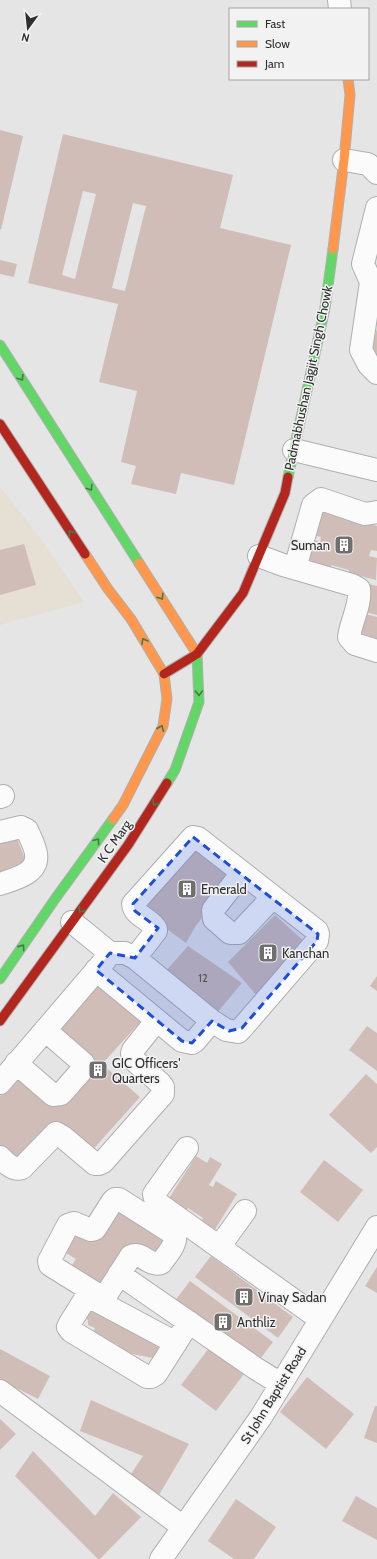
<svg xmlns="http://www.w3.org/2000/svg" width="377" height="1559" viewBox="0 0 377 1559" font-family="Cabin,sans-serif">
	<rect width="100%" height="100%" fill="#e5e5e6"/>
	<path fill="#e5dfd4" d="M0 487 40 538 84 602 0 625Z"/>
	<path fill="#d0bdb7" fill-rule="evenodd" d="M0 130 23 136 1 230 0 229Z
		M63 134 233 175 220 228 291 245 234 485 181 473 176 494 131 484 136 466 121 462 137 391 99 382 118 304 28 283ZM83 191 96 194 75 279 62 275ZM133 203 146 206 125 291 112 288Z
		M0 260 17 264 14 277 0 274Z
		M377 329V358L368 356Z
		M317 510 377 526V551L371 550 369 556 377 558 376 580 349 573V570L331 565V568L303 560 312 539 320 542 321 537 313 535Z
		M24 544 36 585 0 595V550Z
		M368 584 377 586V615L365 612Z
		M365 614 377 617V642L355 636Z
		M15 833 26 862 0 873V839Z
		M201 847 235 874 195 927 186 943 133 904Z
		M275 915 306 943 258 997 228 962Z
		M188 946 242 983 216 1014 164 973Z
		M377 976V991L370 986Z
		M102 981 144 1018 102 1064 140 1097 89 1154 52 1122 16 1163 0 1149V1096L20 1073 56 1104 90 1066 54 1035Z
		M367 1026 377 1033V1071L349 1050Z
		M366 1074 377 1084V1147L371 1153 329 1115Z
		M196 1156 207 1163 210 1157 222 1164 209 1185 213 1187 216 1181 237 1194 212 1234 199 1225 203 1218 188 1208 182 1217 166 1203Z
		M324 1160 363 1190 338 1222 300 1192Z
		M118 1203 171 1237 157 1259 134 1245 104 1290 70 1268 76 1259 63 1251 78 1227Z
		M211 1256 293 1317 278 1338 195 1277Z
		M377 1267V1293L365 1286Z
		M190 1281 273 1342 257 1363 174 1302Z
		M87 1303 162 1336 158 1359 117 1351 118 1345 93 1333 95 1328 88 1325V1320L83 1317Z
		M209 1348 244 1374 216 1411 181 1385Z
		M0 1349 50 1376 38 1399 0 1380Z
		M307 1377 354 1414 326 1449 280 1412Z
		M91 1400 189 1444 159 1495 129 1477 143 1456 80 1431Z
		M375 1406H377V1443L364 1438Z
		M0 1419 16 1434 0 1450Z
		M33 1451 95 1516 113 1493 141 1517 100 1559H98L15 1476Z
		M356 1496 377 1508V1540L342 1521Z
		M236 1499 276 1527 254 1559H234L208 1541Z"/>
	<g fill="none" stroke-linecap="round" stroke-linejoin="round">
		<defs>
			<path id="street" d="M339 0 340 9
				M344 160 368 164 377 173
				M377 208 363 264 371 282 361 350 369 365 377 373
				M294 450 377 470
				M259 556 283 565 352 585 359 589C361 605 351 621 349 637L355 644 377 651
				M295 568 313 505 321 499 365 514 377 512
				M0 797 3 796
				M0 832 21 827 27 830C30 837 35 846 36 854 39 874 14 879 0 884
				M242 873 213 910 214 919 230 933H239L273 897
				M72 922 110 953H125L135 958 212 1021 195 1041 192 1043 182 1041 96 970
				M135 958 156 931V929C151 919 134 916 133 904L193 837 198 838 317 931 318 934 317 941 242 1028 238 1032 226 1030 212 1021
				M16 1063 53 1095 61 1094 83 1069 84 1065 83 1063 45 1030
				M0 1083 106 959
				M187 1148 154 1194 156 1202 320 1319
				M0 1157C6 1163 13 1171 22 1168L56 1133 63 1137 95 1164H99L103 1162 163 1094V1087L160 1083 135 1061 132 1054 133 1050 157 1020
				M115 1199H119L174 1234C179 1242 166 1256 161 1263 149 1267 142 1251 131 1256L108 1292 104 1296H100L50 1265 49 1261 68 1225 74 1223 91 1230 95 1229 112 1202Z
				M219 1247 245 1211
				M119 1274 255 1368 281 1384
				M176 1343 88 1296 85 1299 70 1323 68 1327 71 1331 147 1377H151L156 1374 189 1322
				M0 1391 183 1527
				M161 1559 261 1417 377 1227"/>
			<path id="fast" d="M0 345 139 563
				M288 477 325 308 333 249
				M167 783 175 770 199 702 197 654
				M0 979 55 899 113 819"/>
			<path id="slow" d="M333 249 344 160 350 95 348 79
				M85 554 108 589 131 619 164 674 167 699 163 726 123 805 113 819
				M139 563 197 654"/>
			<path id="jam" d="M0 424 85 554
				M164 674 197 654 243 593 285 493 288 477
				M0 1021 128 845 167 783"/>
		</defs>
		<use href="#street" stroke="#afafb0" stroke-width="24"/>
		<use href="#fast" stroke="#afafb0" stroke-width="11"/>
		<use href="#slow" stroke="#afafb0" stroke-width="11"/>
		<use href="#jam" stroke="#afafb0" stroke-width="11"/>
		<use href="#street" stroke="#fbfbfb" stroke-width="22"/>
		<use href="#fast" stroke="#63d668" stroke-width="9"/>
		<use href="#slow" stroke="#ff974d" stroke-width="9"/>
		<use href="#jam" stroke="#b3261e" stroke-width="9"/>
	</g>
	<defs><path id="oneway-chevron" d="M-2-3.5L2.5 0L-2 3.5" fill="none" stroke-width="1.6" stroke-linecap="round" stroke-linejoin="round"/></defs>
	<g stroke="#467a49">
		<use href="#oneway-chevron" transform="translate(21 378) rotate(58)"/>
		<use href="#oneway-chevron" transform="translate(90 488) rotate(57)"/>
		<use href="#oneway-chevron" transform="translate(71 533) rotate(-123)"/>
		<use href="#oneway-chevron" transform="translate(161 597) rotate(57)"/>
		<use href="#oneway-chevron" transform="translate(144 641) rotate(-120)"/>
		<use href="#oneway-chevron" transform="translate(199 693) rotate(88)"/>
		<use href="#oneway-chevron" transform="translate(161 728) rotate(-68)"/>
		<use href="#oneway-chevron" transform="translate(155 803) rotate(122)"/>
		<use href="#oneway-chevron" transform="translate(97 841) rotate(-54)"/>
		<use href="#oneway-chevron" transform="translate(81 910) rotate(126)"/>
		<use href="#oneway-chevron" transform="translate(22 947) rotate(-55)"/>
	</g>
	<path fill="#1d4ed8" fill-opacity="0.2" stroke="#1d4ed8" stroke-width="3" stroke-dasharray="8 5" stroke-linejoin="round" d="M193 837 318 934 317 941 242 1028 229 1031 212 1021 192 1043 182 1041 96 970 110 953 135 958 158 928 135 911 133 904Z"/>
	<defs>
		<symbol id="building-square" viewBox="-11 -11 22 22"><rect x="-9" y="-9" width="18" height="18" rx="4" fill="#6f6f6f" stroke="#f2f2f3"/><path d="M-4-6H4V6H1V3H-1V6H-4ZM-2.5-4.3h1.7v1.8h-1.7ZM.8-4.3h1.7v1.8H.8ZM-2.5-1h1.7V.8h-1.7ZM.8-1h1.7V.8H.8Z" fill="#fff"/></symbol>
	</defs>
	<g fill-rule="evenodd">
		<use href="#building-square" x="333" y="534" width="22" height="22"/>
		<use href="#building-square" x="176" y="878" width="22" height="22"/>
		<use href="#building-square" x="257" y="942" width="22" height="22"/>
		<use href="#building-square" x="87" y="1059" width="22" height="22"/>
		<use href="#building-square" x="233" y="1286" width="22" height="22"/>
		<use href="#building-square" x="212" y="1311" width="22" height="22"/>
	</g>
	<g text-anchor="middle" dominant-baseline="central" stroke-width="3" stroke-linejoin="round" paint-order="stroke">
		<g font-size="11" fill="#575251">
			<text x="203" y="978">12</text>
		</g>
		<g font-size="13" fill="#2f2f2f" stroke="#f2f2f3">
			<text transform="translate(308 378) rotate(-78)">Padmabhushan Jagjit Singh Chowk</text>
			<text transform="translate(114 841) rotate(-55)">K C Marg</text>
			<text transform="translate(273 1395) rotate(-58)">St John Baptist Road</text>
		</g>
		<g font-size="13" fill="#2f2f2f" stroke="#f2f2f3" text-anchor="start">
			<text x="330" y="545" text-anchor="end">Suman</text>
			<text x="201" y="889">Emerald</text>
			<text x="282" y="953">Kanchan</text>
			<text x="112" y="1063">GIC Officers'<tspan x="112" dy="15">Quarters</tspan></text>
			<text x="258" y="1297">Vinay Sadan</text>
			<text x="237" y="1322">Anthliz</text>
		</g>
	</g>
	<rect x="229" y="8" width="140" height="72" fill="#f2f2f3" stroke="#a4a4a5"/>
	<rect x="237" y="21" width="20" height="6" fill="#63d668" stroke="#a4a4a5"/>
	<text x="265" y="28" font-size="12" fill="#2f2f2f">Fast</text>
	<rect x="237" y="41" width="20" height="6" fill="#ff974d" stroke="#a4a4a5"/>
	<text x="265" y="48" font-size="12" fill="#2f2f2f">Slow</text>
	<rect x="237" y="61" width="20" height="6" fill="#b3261e" stroke="#a4a4a5"/>
	<text x="265" y="68" font-size="12" fill="#2f2f2f">Jam</text>
	<g transform="translate(28 28) rotate(195)" stroke="#f2f2f3" stroke-width="3" paint-order="stroke">
	<path d="M0-3L7 15L0 10L-7 15Z" fill="#2f2f2f"/>
	<text y="-6" font-size="11" font-weight="bold" text-anchor="middle" fill="#2f2f2f">N</text>
	</g>
</svg>
